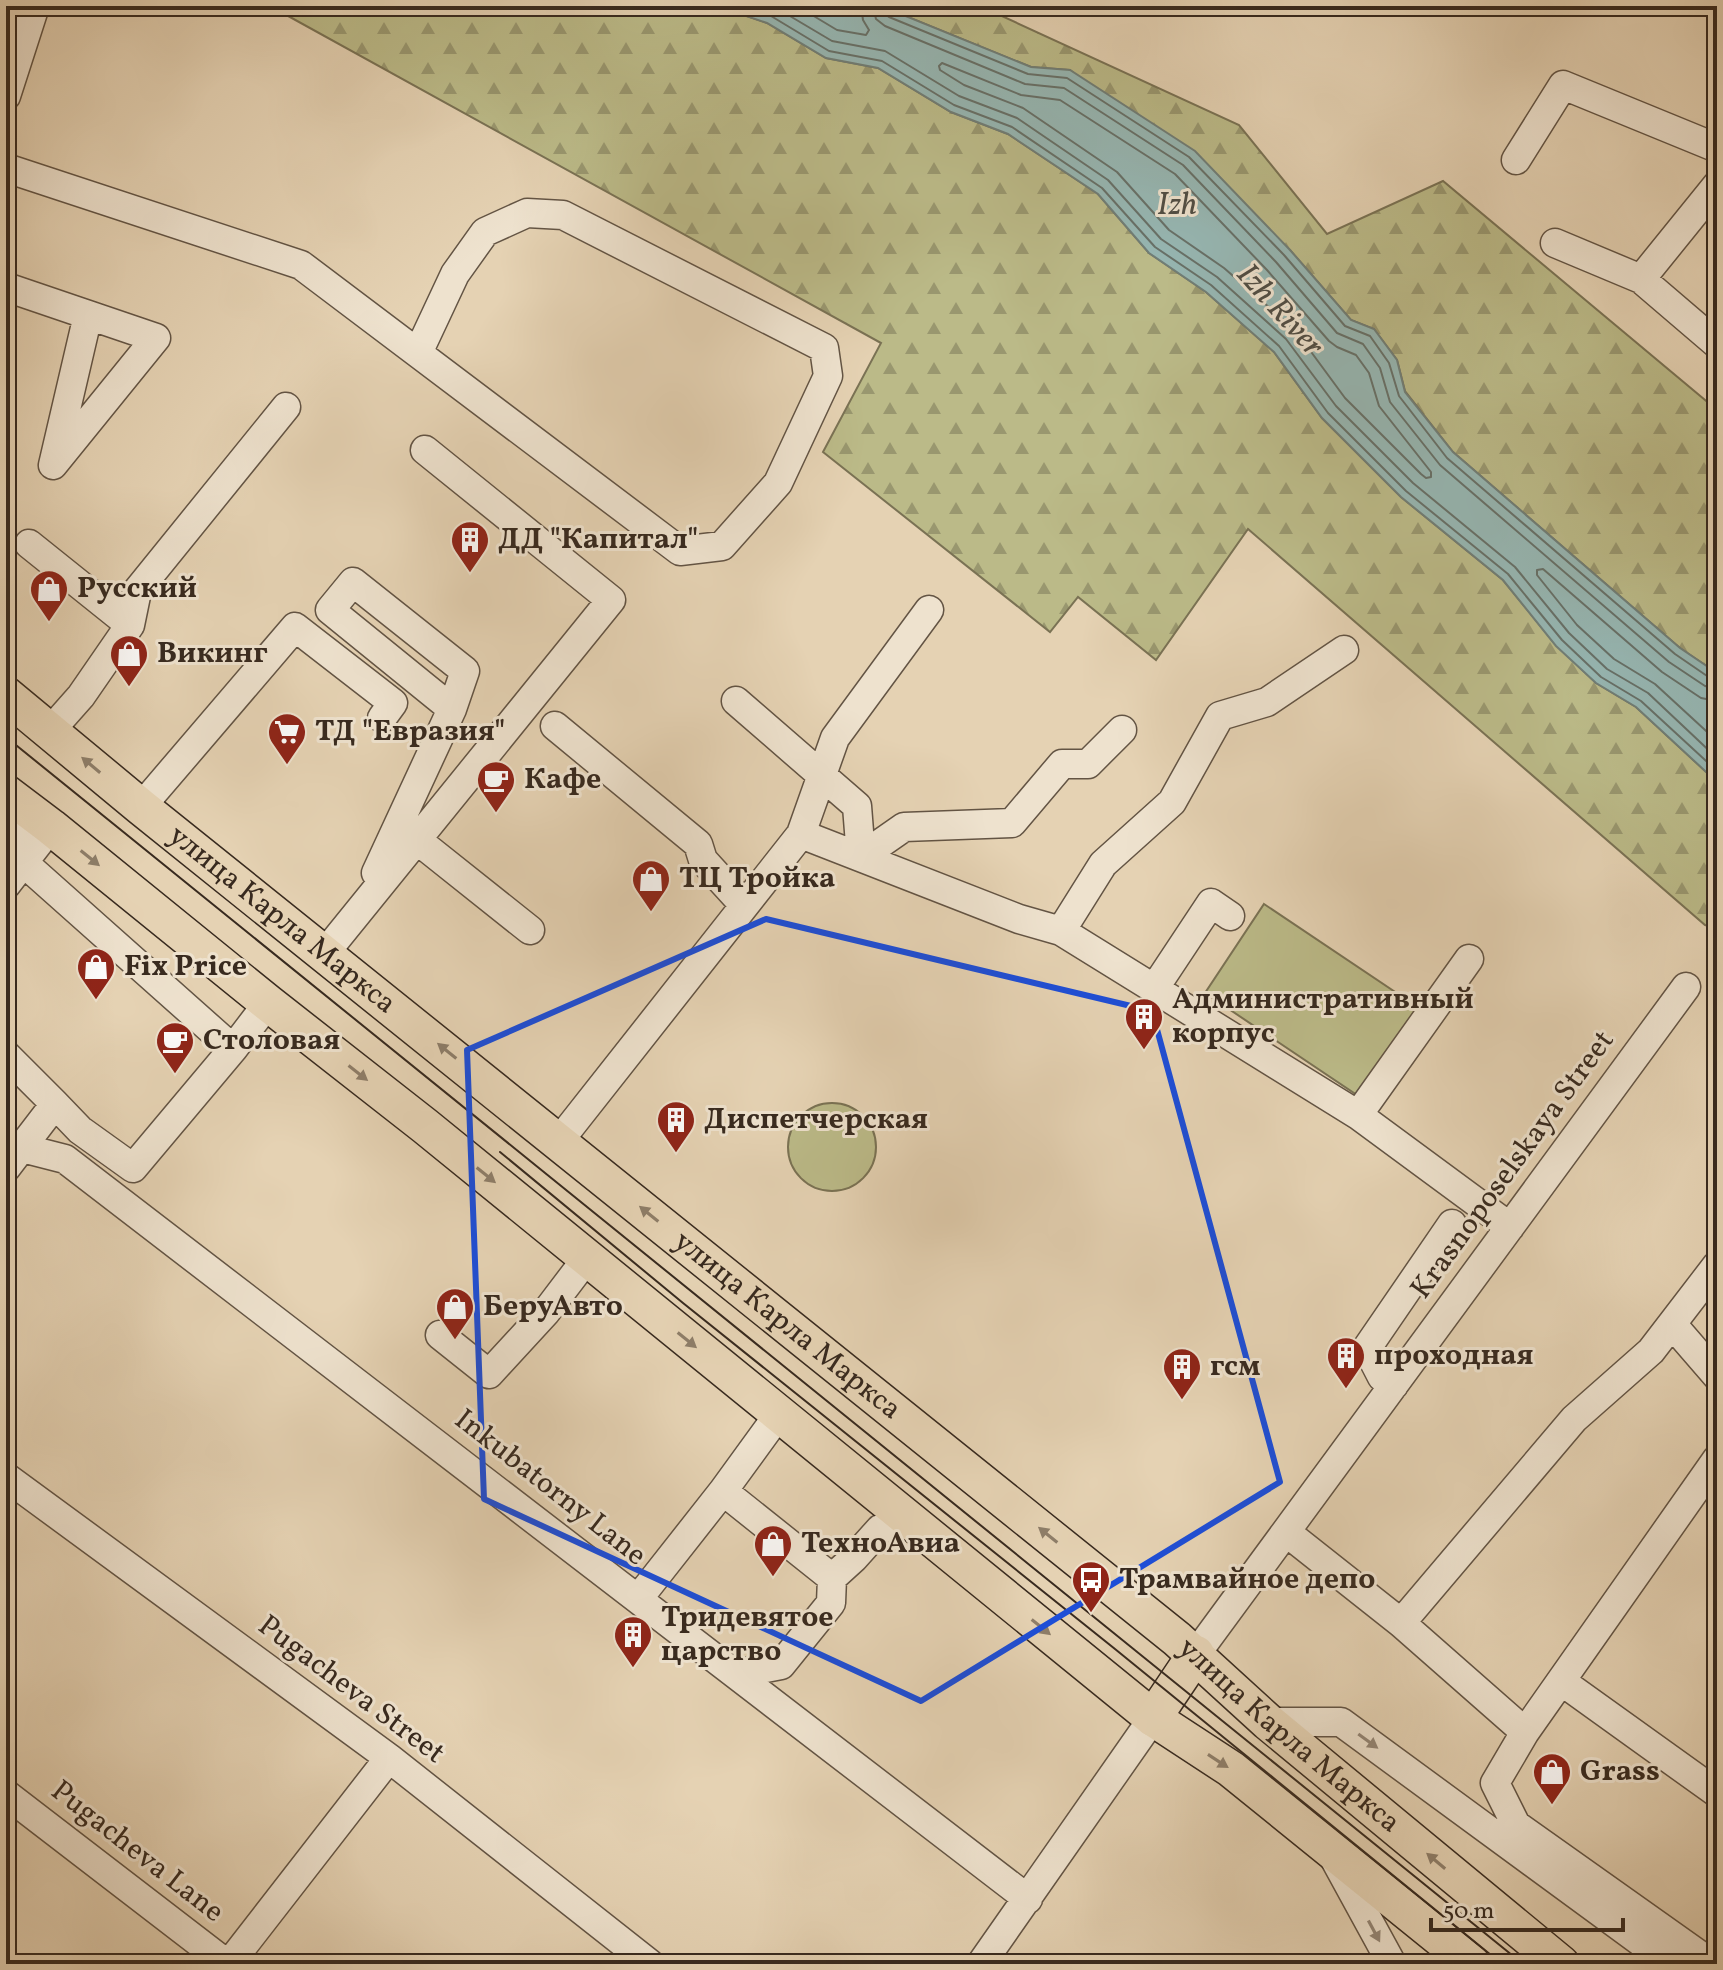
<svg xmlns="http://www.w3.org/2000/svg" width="1723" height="1970" viewBox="0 0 1723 1970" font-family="Vollkorn,serif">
	<defs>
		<pattern id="forest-firs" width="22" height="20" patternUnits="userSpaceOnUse" patternTransform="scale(2)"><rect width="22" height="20" fill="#bbba88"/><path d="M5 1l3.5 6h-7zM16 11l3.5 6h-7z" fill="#99976f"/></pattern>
	</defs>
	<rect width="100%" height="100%" fill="#e5d2b3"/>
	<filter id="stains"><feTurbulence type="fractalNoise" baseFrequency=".0025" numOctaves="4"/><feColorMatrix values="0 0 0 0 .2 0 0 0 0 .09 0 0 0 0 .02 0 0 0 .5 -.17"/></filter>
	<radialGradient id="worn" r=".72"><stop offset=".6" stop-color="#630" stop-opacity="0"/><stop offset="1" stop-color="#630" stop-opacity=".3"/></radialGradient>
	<path fill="#bbba88" stroke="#7a7254" stroke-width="2" d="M1264 904 1419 1008 1360 1097 1205 993Z
		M788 1147a44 44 0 1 1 88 0a44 44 0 1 1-88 0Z"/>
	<path fill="url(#forest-firs)" stroke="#7a7254" stroke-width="2" d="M270 6H709L726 9 767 23 826 58 878 68 951 112 1008 134 1098 194 1149 253 1206 292 1274 352 1322 418 1401 497 1503 580 1556 645 1596 683 1636 707 1717 782V928L1705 925 1248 529 1156 660 1078 597 1050 632 823 452 881 343Z
		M881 6H980L1239 125 1327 234 1443 181 1717 410V673L1680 648 1453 452 1405 391 1397 360 1374 329 1351 320 1290 250 1070 70 1031 67Z"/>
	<path fill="#96b6b2" stroke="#707e77" stroke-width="2" d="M709 6H881L1031 67 1070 70 1195 151 1290 250 1351 320 1374 329 1397 360 1405 392 1453 452 1680 648 1717 673V782L1636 707 1596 683 1556 646 1503 580 1401 497 1322 418 1274 352 1206 292 1149 253 1098 194 1008 134 951 112 878 68 826 58 767 23 726 9Z"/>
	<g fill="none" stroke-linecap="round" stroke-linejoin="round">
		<path stroke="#677068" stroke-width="2" d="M743 6 771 16 829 51 882 61 954 105 1012 127 1102 188 1155 247 1211 285 1279 346 1328 413 1406 491 1508 574 1562 640 1601 677 1641 701 1717 771
			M773 6 832 41 885 51 959 96 1017 118 1108 180 1161 239 1217 277 1286 339 1336 406 1413 483 1515 567 1569 633 1607 669 1648 693 1717 758
			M797 6 837 30 866 35 869 30 863 20 861 6
			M873 6 876 19 885 26 1025 84 1064 88 1183 165 1276 262 1337 333 1363 344 1380 368 1390 402 1440 465 1669 662 1705 686 1717 689
			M883 6 884 13 889 17 1028 74 1067 78 1189 157 1284 255 1345 326 1370 336 1389 363 1399 396 1447 458 1675 654 1710 678 1717 679
			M942 63 1021 95 1060 100 1175 174 1267 270 1329 341 1337 347 1356 355 1369 373 1379 406 1431 472V477L1426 478 1421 474 1345 398 1295 330 1224 268 1169 230 1117 172 1023 108 964 85 940 70 939 66Z
			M1717 701 1701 698 1662 672 1543 569 1537 570V575L1577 625 1614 659 1655 684 1717 741"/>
		<defs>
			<path id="minor" d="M6 96 35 6
				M1516 160 1563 85 1717 148
				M6 168 301 265 680 551 722 546 778 483 828 376 824 348 563 215 527 213 485 232 455 274 418 353
				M1717 185 1641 279 1717 344
				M1555 243 1641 279
				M6 287 156 338 53 465 88 315
				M29 544 130 625
				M736 701 857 806 861 857
				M555 726 698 844 703 860 744 905
				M50 731 81 696 130 625 137 591 286 407
				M141 807 295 627 393 703 382 718
				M801 834 835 738 929 610
				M417 840 530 930
				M6 843 30 812
				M861 857 904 827 1012 823 1062 764H1088L1122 730
				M24 863 233 1049
				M376 873 452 709 465 671 353 582 330 610 452 709
				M6 885 51 827
				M1061 931 1103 864 1172 802 1220 716 1267 702 1344 650
				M325 953 611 600 425 450
				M1154 989 1211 903 1230 916
				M6 1055 55 1104 6 1168
				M55 1104 80 1130 133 1168 233 1049 268 1003
				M1358 1115 1469 959
				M559 1141 801 834 1019 919 1061 931 1358 1115 1510 1227
				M22 1148 65 1159 1028 1899
				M1672 1324 1717 1376
				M440 1335 489 1374 546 1312 587 1258
				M1394 1385 1382 1377 1367 1348 1452 1224
				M779 1414 723 1491 832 1578 854 1558 880 1529 912 1523
				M6 1477 389 1758 650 1964
				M1286 1532 1401 1623 1574 1419 1651 1351 1717 1265
				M638 1599 723 1491
				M1401 1623 1525 1732 1717 1459
				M1196 1654 1686 987
				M736 1674 781 1665 831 1603 832 1578
				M1561 1681 1717 1793
				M1268 1722H1341L1671 1964
				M1525 1732 1495 1783 1516 1825 1712 1964
				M6 1794 227 1964
				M1333 1856 1392 1964
				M229 1964 389 1758
				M981 1964 1153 1718"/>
			<g id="major">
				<path id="s1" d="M6 695 141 807 1177 1639 1268 1722 1561 1964"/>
				<path d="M6 793 51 827 268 1003 425 1126 1153 1718 1231 1769 1472 1964"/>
				<path d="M1153 1718 1196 1654"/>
			</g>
		</defs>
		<use href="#minor" stroke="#635444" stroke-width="31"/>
		<use href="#major" stroke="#382a1f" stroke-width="39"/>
		<use href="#minor" stroke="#eee2ce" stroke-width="28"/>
		<use href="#major" stroke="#e5d2b3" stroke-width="36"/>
		<path stroke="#382a1f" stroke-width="2" d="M6 737 1523 1964
			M500 1152 683 1303 1115 1649 1502 1964"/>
	</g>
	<defs><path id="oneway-solid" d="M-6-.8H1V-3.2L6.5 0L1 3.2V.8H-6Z" transform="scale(2)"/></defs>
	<g fill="#8e7e69">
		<use href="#oneway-solid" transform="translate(91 765) rotate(-140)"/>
		<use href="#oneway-solid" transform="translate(90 858) rotate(39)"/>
		<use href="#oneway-solid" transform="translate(447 1051) rotate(-141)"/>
		<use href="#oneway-solid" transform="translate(358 1073) rotate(38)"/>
		<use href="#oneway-solid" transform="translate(486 1175) rotate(39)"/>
		<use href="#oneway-solid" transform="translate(649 1214) rotate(-141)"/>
		<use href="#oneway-solid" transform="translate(687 1340) rotate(39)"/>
		<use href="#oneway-solid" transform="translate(1048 1535) rotate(-141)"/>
		<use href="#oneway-solid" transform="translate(1041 1627) rotate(39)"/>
		<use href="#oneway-solid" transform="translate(1218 1761) rotate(33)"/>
		<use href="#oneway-solid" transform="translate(1436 1861) rotate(-140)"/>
	</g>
	<g fill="#938676">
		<use href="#oneway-solid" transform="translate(1368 1741) rotate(36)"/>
		<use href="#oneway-solid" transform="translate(1374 1931) rotate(62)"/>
	</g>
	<path fill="none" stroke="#1d4ed8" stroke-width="6" stroke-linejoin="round" d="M766 919 1152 1011 1280 1482 921 1701 484 1499 467 1050Z"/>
	<defs>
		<symbol id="building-pin" viewBox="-11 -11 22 30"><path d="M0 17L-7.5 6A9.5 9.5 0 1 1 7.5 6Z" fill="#8f2418" stroke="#eee2ce"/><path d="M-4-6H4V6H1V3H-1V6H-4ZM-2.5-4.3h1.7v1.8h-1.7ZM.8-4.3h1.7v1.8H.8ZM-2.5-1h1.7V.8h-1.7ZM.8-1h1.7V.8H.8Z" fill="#fff"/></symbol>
		<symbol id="shop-pin" viewBox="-11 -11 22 30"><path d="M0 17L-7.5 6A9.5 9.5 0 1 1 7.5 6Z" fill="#8f2418" stroke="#eee2ce"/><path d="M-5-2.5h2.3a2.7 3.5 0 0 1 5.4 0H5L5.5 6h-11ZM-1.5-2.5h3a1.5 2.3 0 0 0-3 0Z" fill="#fff"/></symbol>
		<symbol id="supermarket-pin" viewBox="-11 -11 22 30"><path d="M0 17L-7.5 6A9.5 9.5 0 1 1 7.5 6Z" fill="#8f2418" stroke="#eee2ce"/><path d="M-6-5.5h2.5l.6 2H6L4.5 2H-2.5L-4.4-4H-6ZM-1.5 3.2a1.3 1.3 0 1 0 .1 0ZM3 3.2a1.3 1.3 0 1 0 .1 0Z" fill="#fff"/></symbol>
		<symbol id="cafe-pin" viewBox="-11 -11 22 30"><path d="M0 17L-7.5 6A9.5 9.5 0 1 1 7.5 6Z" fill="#8f2418" stroke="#eee2ce"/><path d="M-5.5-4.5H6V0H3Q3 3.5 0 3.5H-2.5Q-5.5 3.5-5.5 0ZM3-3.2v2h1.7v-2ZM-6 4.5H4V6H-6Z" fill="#fff"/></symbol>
		<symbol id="bus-pin" viewBox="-11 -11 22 30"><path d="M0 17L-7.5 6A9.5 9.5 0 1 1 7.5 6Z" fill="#8f2418" stroke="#eee2ce"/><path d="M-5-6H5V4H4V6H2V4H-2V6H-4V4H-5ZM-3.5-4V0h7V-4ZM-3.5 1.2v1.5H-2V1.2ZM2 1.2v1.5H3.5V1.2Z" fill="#fff"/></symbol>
	</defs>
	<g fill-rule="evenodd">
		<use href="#building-pin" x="448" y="518" width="44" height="60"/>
		<use href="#shop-pin" x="27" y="567" width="44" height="60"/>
		<use href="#shop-pin" x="107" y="632" width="44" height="60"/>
		<use href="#supermarket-pin" x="265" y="710" width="44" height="60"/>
		<use href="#cafe-pin" x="474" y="758" width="44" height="60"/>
		<use href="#shop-pin" x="629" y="857" width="44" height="60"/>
		<use href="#shop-pin" x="74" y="945" width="44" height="60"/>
		<use href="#building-pin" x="1122" y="995" width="44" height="60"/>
		<use href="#cafe-pin" x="153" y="1019" width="44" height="60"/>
		<use href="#building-pin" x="654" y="1098" width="44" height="60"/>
		<use href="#shop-pin" x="433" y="1285" width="44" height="60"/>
		<use href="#building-pin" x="1324" y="1334" width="44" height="60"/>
		<use href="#building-pin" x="1160" y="1345" width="44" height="60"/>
		<use href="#shop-pin" x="751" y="1522" width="44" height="60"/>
		<use href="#bus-pin" x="1069" y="1558" width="44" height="60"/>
		<use href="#building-pin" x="611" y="1613" width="44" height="60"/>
		<use href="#shop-pin" x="1530" y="1750" width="44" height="60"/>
	</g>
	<g text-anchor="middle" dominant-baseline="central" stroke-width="6" stroke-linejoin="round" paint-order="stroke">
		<g font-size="30" font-weight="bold" fill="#382a1f" stroke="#eee2ce" text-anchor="start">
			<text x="498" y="540">ДД "Капитал"</text>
			<text x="77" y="589">Русский</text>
			<text x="157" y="654">Викинг</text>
			<text x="315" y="732">ТД "Евразия"</text>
			<text x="524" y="780">Кафе</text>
			<text x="679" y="879">ТЦ Тройка</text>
			<text x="124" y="967">Fix Price</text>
			<text x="1172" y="1000">Административный<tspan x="1172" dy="34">корпус</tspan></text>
			<text x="203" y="1041">Столовая</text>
			<text x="704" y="1120">Диспетчерская</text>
			<text x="483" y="1307">БеруАвто</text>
			<text x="1374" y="1356">проходная</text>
			<text x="1210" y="1367">гсм</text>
			<text x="801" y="1544">ТехноАвиа</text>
			<text x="1119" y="1580">Трамвайное депо</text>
			<text x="661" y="1618">Тридевятое<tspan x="661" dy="34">царство</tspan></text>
			<text x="1580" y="1772">Grass</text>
		</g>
		<g font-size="30" fill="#382a1f" stroke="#eee2ce">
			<text stroke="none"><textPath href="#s1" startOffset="356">улица Карла Маркса</textPath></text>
			<text transform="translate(1513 1165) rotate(-54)">Krasnoposelskaya Street</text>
			<text stroke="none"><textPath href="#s1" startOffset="1004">улица Карла Маркса</textPath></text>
			<text transform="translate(550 1488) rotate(38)">Inkubatorny Lane</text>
			<text transform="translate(351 1690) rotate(37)">Pugacheva Street</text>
			<text stroke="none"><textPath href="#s1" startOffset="1652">улица Карла Маркса</textPath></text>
			<text transform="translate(137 1852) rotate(38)">Pugacheva Lane</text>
		</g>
		<g font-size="32" font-style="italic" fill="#504d44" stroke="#eee2ce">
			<text x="1177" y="206">Izh</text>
			<text transform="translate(1279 311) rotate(48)">Izh River</text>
		</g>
	</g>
	<rect width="1723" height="1970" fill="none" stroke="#e5d2b3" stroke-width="32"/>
	<rect x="8" y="8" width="1707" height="1954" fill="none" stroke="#382a1f" stroke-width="4"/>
	<rect x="16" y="16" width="1691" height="1938" fill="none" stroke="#382a1f" stroke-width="2"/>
	<path d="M1431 1918v12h192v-12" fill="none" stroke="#382a1f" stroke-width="4"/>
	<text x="1443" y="1918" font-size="24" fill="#382a1f" stroke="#eee2ce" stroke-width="6" paint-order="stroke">50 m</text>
	<rect width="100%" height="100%" filter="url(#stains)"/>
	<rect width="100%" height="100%" fill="url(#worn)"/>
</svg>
